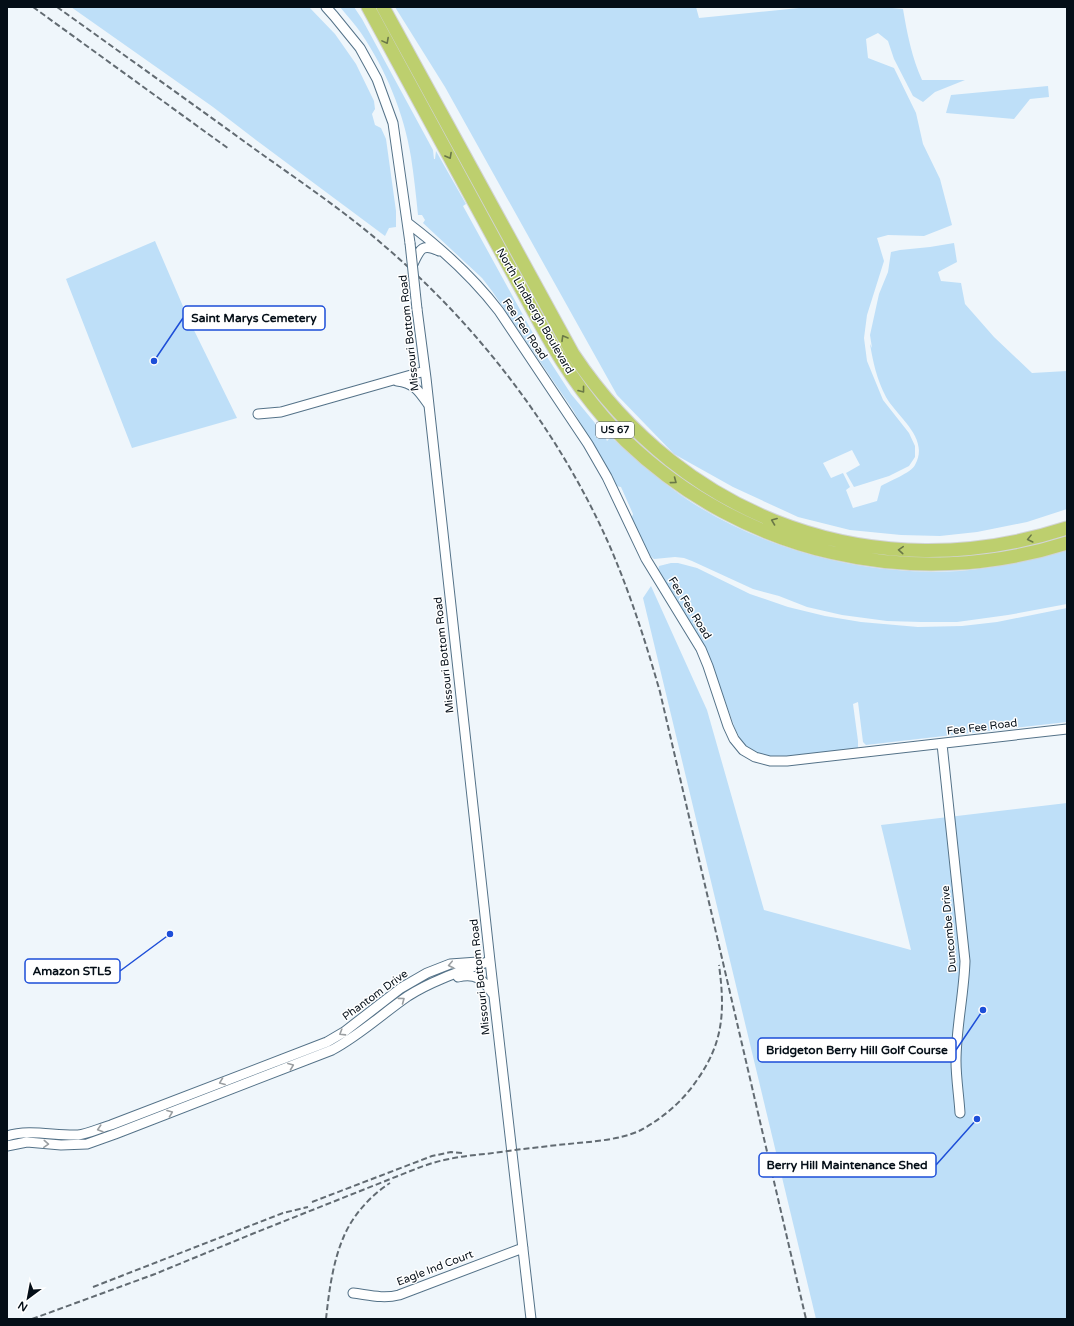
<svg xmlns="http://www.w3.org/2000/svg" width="1074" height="1326" viewBox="0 0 1074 1326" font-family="'Varela Round',sans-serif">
	<rect width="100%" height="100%" fill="#eff6fb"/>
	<path fill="#bedff8" d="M71 7H309L335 34 356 64 374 101 375 109 372 114 375 125 381 128 386 139 396 211V227L389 228 385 236 260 143 213 107Z
		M340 7H354L362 19 433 150 434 159H435L436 151 466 204 463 206 540 346 571 394 604 434 607 441 611 437C637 460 662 483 691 502 770 552 867 576 960 571 996 568 1032 560 1067 550V604L1008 615 957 622H921L887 621 842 615 807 607 779 596 753 589 692 561 684 558 675 557 654 559 648 554 631 520 633 514 621 487 616 486 573 410 492 291 482 278 423 223 425 220 422 215H418C416 196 414 176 411 157 404 113 386 70 361 33 355 24 347 16 340 7Z
		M395 7H696L699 18 809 7H881L903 9C907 33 912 58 922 80H965L935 92 923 102 913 96 894 59 888 41 878 33 866 39 868 58 894 68 916 113 923 144 940 179 952 225 924 236 888 235 877 238 884 261 867 315 864 338 867 361 883 400 909 433 915 446V457L909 466 889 476 854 487 846 473 860 465 852 450 823 463 831 478 843 473 850 487 846 490 853 508 877 501 881 486C889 481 911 473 915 465 930 438 898 418 886 397 877 380 873 362 870 344L872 348 870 335 879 294 888 272 891 252 900 250 930 247 954 243 957 262 938 272 941 281 961 283 965 304 994 337 1032 373 1067 371V509L1027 522 977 532 940 536 901 535 850 530 798 517 733 487 674 454 617 395 445 87Z
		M1048 86 1049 97 1030 99 1014 119 946 113 951 95Z
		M155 241 188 318 237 418 132 448 66 279Z
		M671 563H678L697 568 750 594 788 607 825 616 861 622 918 627 962 626 997 622 1067 608V722L866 745 863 742 858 702 853 704 858 741V748L811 755 774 758 761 755 750 750 743 744 736 731 708 654 699 637 658 571 659 566Z
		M651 586 707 710 764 910 911 950 881 825 1067 803V1319H816L643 598Z"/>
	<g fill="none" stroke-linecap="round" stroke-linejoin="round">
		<defs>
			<path id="minor" d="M326 7 334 16 360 48 377 79 393 123 410 243
				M408 223C442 249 473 277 499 311L588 444 607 477 646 559 701 649 708 666 728 726 734 739 743 750 755 757 770 761H787L1067 729
				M413 264C420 249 422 243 439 251
				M417 309 426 378 490 961 531 1319
				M397 381C414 383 419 391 428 404
				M258 414 281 412 425 371
				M942 744 965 961C964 994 956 1028 956 1061 956 1078 959 1096 960 1113
				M458 977C476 973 483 979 493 994
				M7 1136C29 1129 55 1136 78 1135 88 1134 100 1128 111 1125L327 1042 344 1032 401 988 427 973 450 964 478 962
				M7 1146 27 1142 61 1145 87 1144 115 1134 332 1050C360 1035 382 1014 408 996 433 980 462 971 490 961
				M353 1293C369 1295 383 1299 399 1295L523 1248"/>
			<path id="highway" d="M368 7 542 327C565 369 592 408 626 441 744 554 912 592 1067 543
				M383 7 573 354C684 521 876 590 1067 528"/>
		</defs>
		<use href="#minor" stroke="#547288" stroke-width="11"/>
		<use href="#highway" stroke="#d2d4d5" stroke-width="15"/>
		<use href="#minor" stroke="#fff" stroke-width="9"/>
		<use href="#highway" stroke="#bdcf6e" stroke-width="13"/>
		<path stroke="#626b72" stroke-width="2" stroke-dasharray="6 3" stroke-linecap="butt" d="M33 7 229 149
			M57 7C124 55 190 102 256 150 301 182 347 213 388 249 481 329 562 436 611 549 631 596 646 643 660 692L806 1319
			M312 1202 432 1156 451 1152 463 1153
			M93 1287 283 1213 308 1207
			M32 1319 155 1274 252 1234 418 1168C426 1165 435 1162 444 1160 458 1157 472 1155 486 1154 513 1150 540 1147 567 1144 589 1142 621 1140 641 1130 663 1118 683 1101 697 1080 724 1042 725 1010 719 965
			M326 1319C329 1291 333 1261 344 1236 353 1215 371 1195 390 1183"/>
		<defs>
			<path id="minor-bridge" d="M410 243 417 309"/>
		</defs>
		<use href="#minor-bridge" stroke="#547288" stroke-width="11" stroke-linecap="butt"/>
		<use href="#minor-bridge" stroke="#fff" stroke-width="9"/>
	</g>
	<defs><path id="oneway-chevron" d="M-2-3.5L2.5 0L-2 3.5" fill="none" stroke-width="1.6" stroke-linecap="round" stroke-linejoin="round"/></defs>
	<g stroke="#6a7847">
		<use href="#oneway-chevron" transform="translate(386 41) rotate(62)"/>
		<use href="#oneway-chevron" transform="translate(449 156) rotate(61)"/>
		<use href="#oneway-chevron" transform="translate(564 338) rotate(-120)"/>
		<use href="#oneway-chevron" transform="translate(582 390) rotate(52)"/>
		<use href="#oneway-chevron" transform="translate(674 481) rotate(37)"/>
		<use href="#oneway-chevron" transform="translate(774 521) rotate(-159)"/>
		<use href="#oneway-chevron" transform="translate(1030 539) rotate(166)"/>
		<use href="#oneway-chevron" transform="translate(901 550) rotate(-176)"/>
	</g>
	<g stroke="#9b9fa2">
		<use href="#oneway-chevron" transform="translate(451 965) rotate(168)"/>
		<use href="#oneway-chevron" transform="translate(402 1000) rotate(-37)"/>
		<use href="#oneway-chevron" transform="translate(342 1033) rotate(148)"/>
		<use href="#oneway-chevron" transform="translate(291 1066) rotate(-21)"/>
		<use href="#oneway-chevron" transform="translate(222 1082) rotate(159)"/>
		<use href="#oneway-chevron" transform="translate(170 1113) rotate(-21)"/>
		<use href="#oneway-chevron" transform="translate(100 1129) rotate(162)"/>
		<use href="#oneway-chevron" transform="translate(46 1144) rotate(4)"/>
	</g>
	<g text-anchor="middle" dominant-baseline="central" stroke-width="3" stroke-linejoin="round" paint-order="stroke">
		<rect fill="#fff" stroke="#4f565d" stroke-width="1" x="596" y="422" width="38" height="16" rx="3"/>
		<g font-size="10" font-weight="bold" fill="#040e17">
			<text x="615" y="430">US 67</text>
		</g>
		<g font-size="11" fill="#040e17" stroke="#fff">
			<text transform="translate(535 311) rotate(60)">North Lindbergh Boulevard</text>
			<text transform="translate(525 329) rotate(56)">Fee Fee Road</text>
			<text transform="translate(409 333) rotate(-96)">Missouri Bottom Road</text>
			<text transform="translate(690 608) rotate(58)">Fee Fee Road</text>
			<text transform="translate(444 655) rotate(-96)">Missouri Bottom Road</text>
			<text transform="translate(982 727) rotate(-7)">Fee Fee Road</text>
			<text transform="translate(949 929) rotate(-95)">Duncombe Drive</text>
			<text transform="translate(480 977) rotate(-96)">Missouri Bottom Road</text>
			<text transform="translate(375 995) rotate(-36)">Phantom Drive</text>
			<text transform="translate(435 1268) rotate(-21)">Eagle Ind Court</text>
		</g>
	</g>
	<path fill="none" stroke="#1d4ed8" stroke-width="1.5" d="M154 361L183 318M170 934L120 971M983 1010L956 1050M977 1119L936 1165"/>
	<g fill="#1d4ed8" stroke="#fff" stroke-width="1.5">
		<circle cx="154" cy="361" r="4"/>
		<circle cx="170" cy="934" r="4"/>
		<circle cx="983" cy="1010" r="4"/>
		<circle cx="977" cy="1119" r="4"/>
	</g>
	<g fill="#fff" stroke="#1d4ed8" stroke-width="1.5">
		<rect x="183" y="306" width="142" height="24" rx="4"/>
		<rect x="25" y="959" width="95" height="24" rx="4"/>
		<rect x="758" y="1038" width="198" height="24" rx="4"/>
		<rect x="759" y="1153" width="177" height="24" rx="4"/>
	</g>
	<g font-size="12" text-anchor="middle" font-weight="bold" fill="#040e17">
		<text x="254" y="322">Saint Marys Cemetery</text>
		<text x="72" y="975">Amazon STL5</text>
		<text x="857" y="1054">Bridgeton Berry Hill Golf Course</text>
		<text x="847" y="1169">Berry Hill Maintenance Shed</text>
	</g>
	<rect width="1074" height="1326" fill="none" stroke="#040e17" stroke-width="16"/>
	<g transform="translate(28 1298) rotate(212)" stroke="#ffffff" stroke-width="3" paint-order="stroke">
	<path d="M0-3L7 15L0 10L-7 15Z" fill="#040e17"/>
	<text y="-6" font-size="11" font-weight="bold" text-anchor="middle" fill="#040e17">N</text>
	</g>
</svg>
